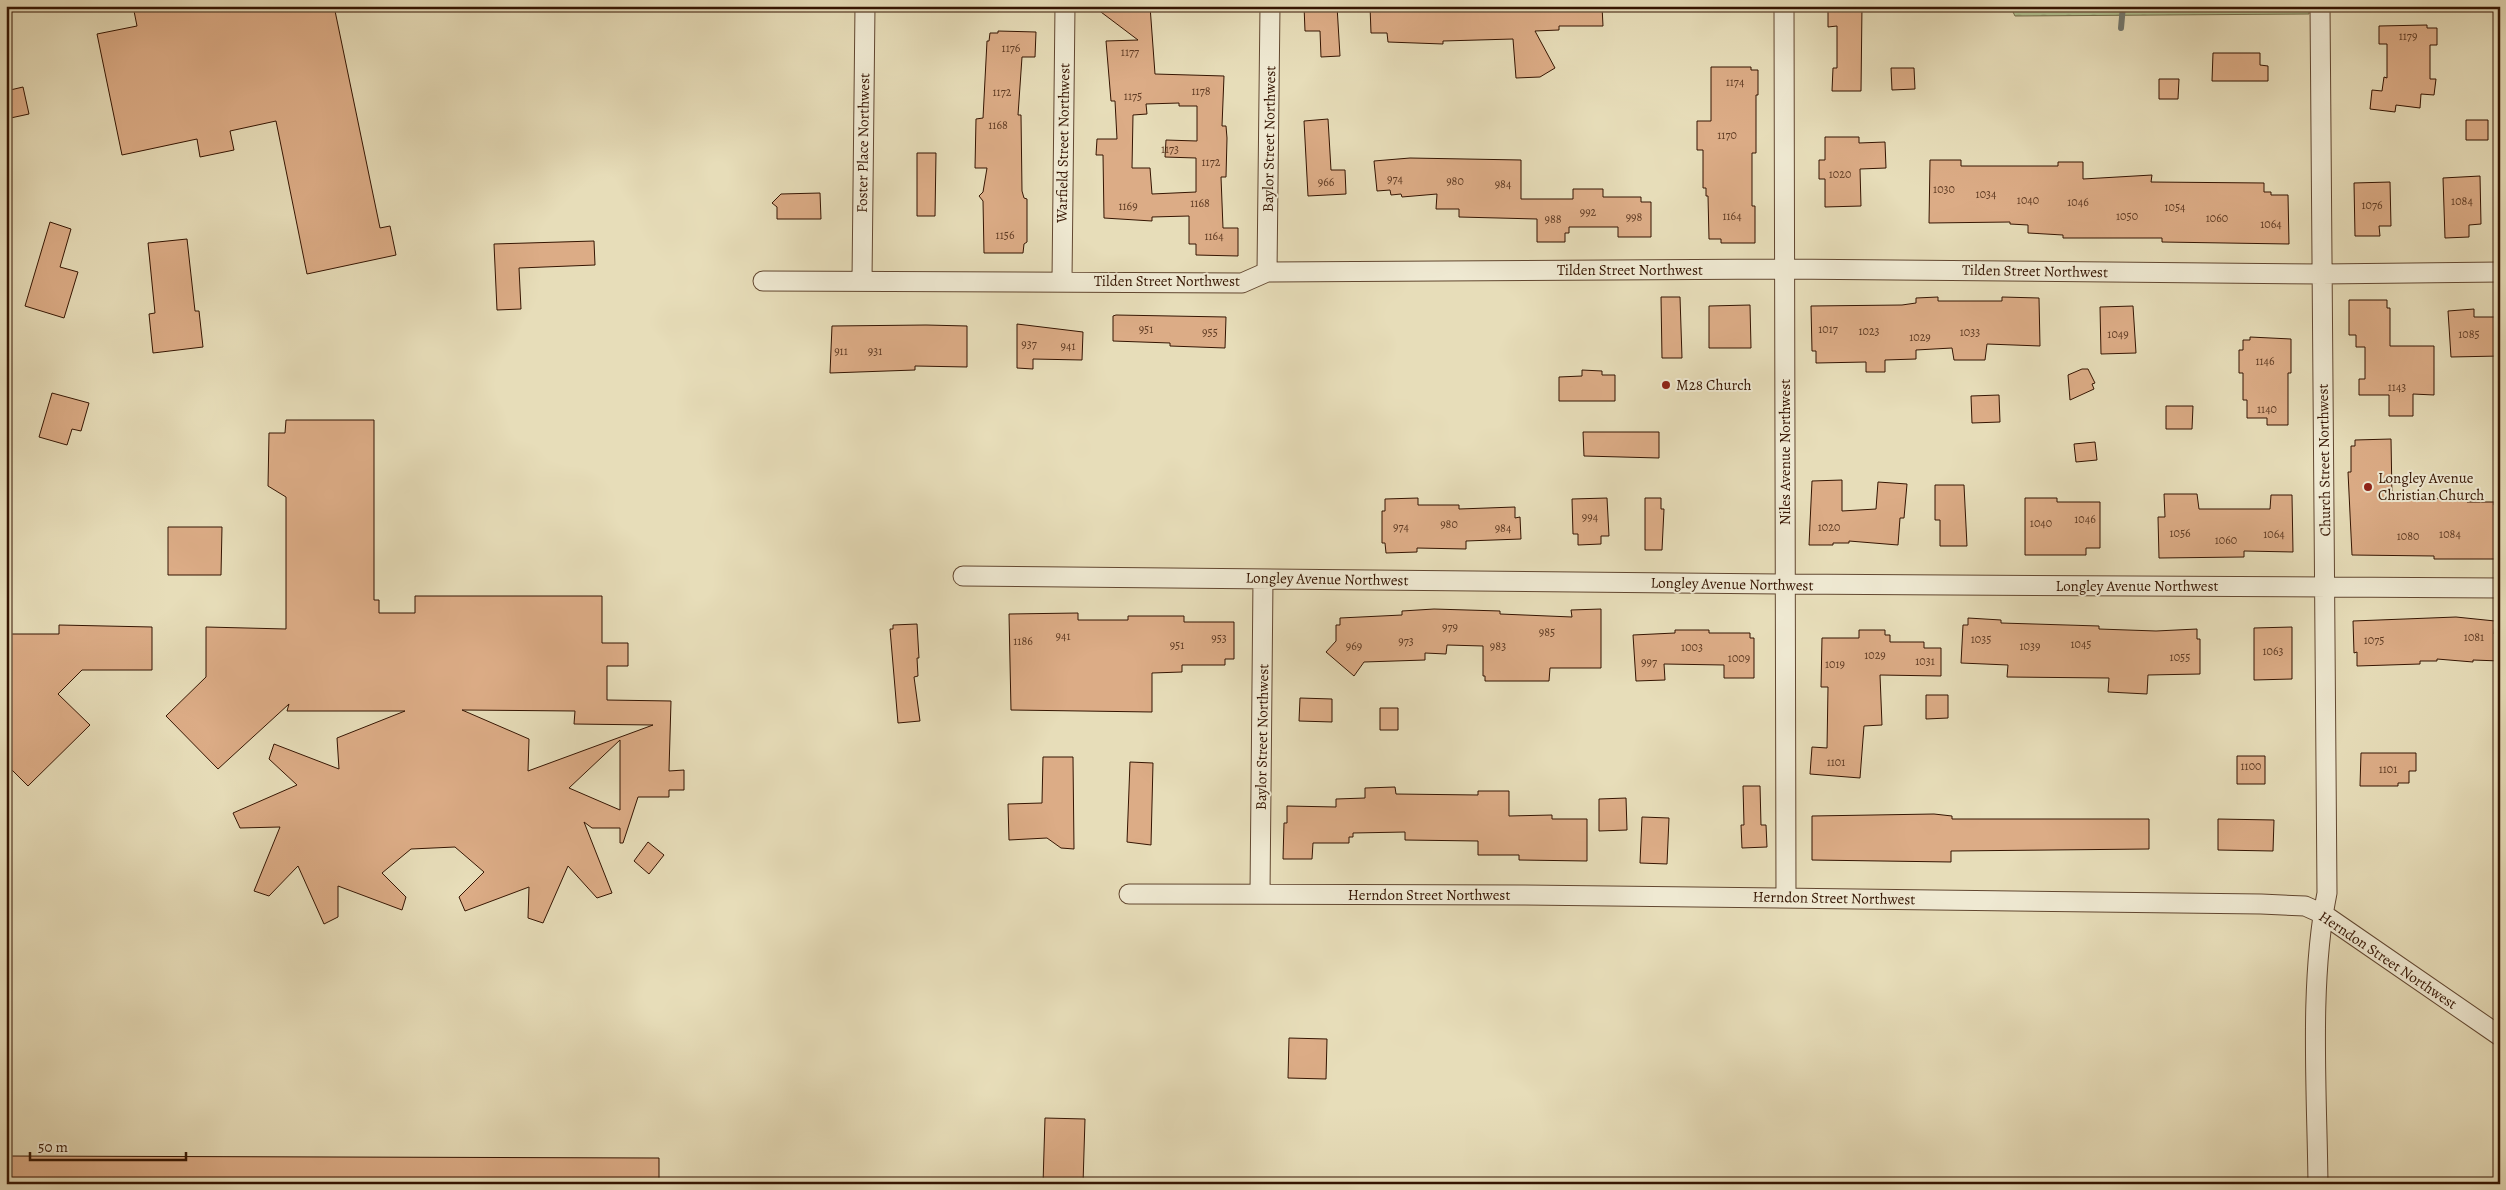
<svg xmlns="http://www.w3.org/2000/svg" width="2506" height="1190" viewBox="0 0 2506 1190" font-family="Alegreya,serif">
	<defs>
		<pattern id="park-crowns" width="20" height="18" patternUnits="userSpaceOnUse" patternTransform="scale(1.25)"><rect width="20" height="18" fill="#b1c292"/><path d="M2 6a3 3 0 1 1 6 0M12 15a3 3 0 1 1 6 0" fill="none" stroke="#99a67c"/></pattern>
	</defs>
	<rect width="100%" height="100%" fill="#e7ddb9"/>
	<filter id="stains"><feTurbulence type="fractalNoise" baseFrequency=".004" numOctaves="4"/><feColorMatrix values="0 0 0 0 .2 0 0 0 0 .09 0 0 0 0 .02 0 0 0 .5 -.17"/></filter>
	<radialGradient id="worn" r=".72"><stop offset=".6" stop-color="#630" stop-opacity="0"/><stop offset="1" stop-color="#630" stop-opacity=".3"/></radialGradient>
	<path fill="url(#park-crowns)" stroke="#736c4a" d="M2010 6H2309V14L2015 16Z"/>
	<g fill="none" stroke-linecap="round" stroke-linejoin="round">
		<path stroke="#72786f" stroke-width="6" d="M2121 28 2123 6"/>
	</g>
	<path fill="#dcac86" stroke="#351502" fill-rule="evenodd" d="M133 6H334L380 228 390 226 396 255 307 274 276 121 230 131 234 150 200 157 197 139 122 155 97 34 137 26Z
		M1093 6H1150L1155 74 1224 76 1222 126H1226L1227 138 1226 177H1221L1223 228H1238V256L1196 255V244H1189V216L1152 217V221L1104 218 1103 155H1096L1097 139H1117L1115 101H1111L1106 41 1138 40ZM1179 103V106H1197V141L1166 140 1165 157 1196 158V192L1152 194 1150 168H1132L1133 115 1147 114 1146 104Z
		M1304 6H1337L1340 56 1321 57 1320 31H1305Z
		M1370 6H1602L1603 26H1559V30L1535 31 1555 68 1540 77 1516 78 1513 39 1443 41V44L1388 42 1387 33H1371Z
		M1828 6H1862L1861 91H1832L1833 68H1837V26L1828 27Z
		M2427 25V28H2437V45H2430V79H2436L2434 95 2421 94 2420 108 2396 105 2395 112 2370 109 2372 90 2382 91 2384 77 2387 78V44H2379V26Z
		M998 31 1036 32 1035 57H1022L1018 115H1021L1022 191 1024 198 1027 199V242L1024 244 1023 253H984L983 201 979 196 983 192 987 168H975L976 119 983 118 987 41H989L990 33H998Z
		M2213 53H2260V65L2268 66V81H2212Z
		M1711 67H1751V70H1758V95H1756V153H1752V206H1755V243H1721V239H1709L1708 196H1706V188H1703V150H1697V121H1711Z
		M1891 68H1914L1915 89 1892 90Z
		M2159 79H2179L2178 99H2159Z
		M23 87 29 114 6 119V91Z
		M1328 119 1331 170H1345L1346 194 1308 196 1304 121Z
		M2466 120H2488V140H2466Z
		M1825 137H1859V143L1885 142 1886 168 1860 169 1861 206 1825 207V179H1819V160H1825Z
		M917 153H936L935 216H917Z
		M1410 158 1521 160V199H1573V189H1603V197H1641V202H1651V237H1618V227H1569V233H1565V242H1537V219L1459 217V209H1436L1437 194 1402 197 1401 194 1391 195 1390 190 1377 191 1374 161Z
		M1930 160H1961V166H2058V162H2083V179L2152 175 2151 182 2264 183V192H2271V195H2288L2289 244 2162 242V238H2063V235L2028 233V225L2010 224V222L1929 223Z
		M2480 176 2481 224 2469 225V237L2445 238 2443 178Z
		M2390 182 2391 226H2379L2380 236H2355L2354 183Z
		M820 193 821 219H777V207L772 203 781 194Z
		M50 222 71 229 60 267 78 272 64 318 25 306Z
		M187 239 195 311H199L203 347 153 353 149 314 155 313 148 243Z
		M594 241 595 265 519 268 521 309 497 310 494 244Z
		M1661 297H1680L1682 358H1662Z
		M1938 297V301H2002V297L2039 298 2040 346 1987 344 1985 360H1954L1952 348 1916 350V359L1885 360V372H1866V362L1816 363V351H1812L1811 306 1902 305 1916 303V298Z
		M2349 300H2387V308H2390V346H2434V395L2413 394V416H2389V395H2359V379H2365V347H2356V335H2349Z
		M1750 305 1751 348H1709V306Z
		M2133 306 2136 353 2101 354 2100 307Z
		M2474 309V317H2500V356L2451 357 2448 311Z
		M1116 315 1226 317 1225 348 1170 346V343L1113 341V316Z
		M1017 324 1083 332 1082 360 1033 359V369L1017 368Z
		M926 325 967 326V367L915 366V370L830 373 832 326Z
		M2250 337 2291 339V373H2288V425H2267V418H2247V400H2243V373H2239V350H2243V340H2250Z
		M2082 369H2088L2095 383 2092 384 2094 389 2070 400 2068 375Z
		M1582 370 1602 371V375H1615V401H1559V377L1582 376Z
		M52 393 89 403 81 431 72 429 67 445 39 437Z
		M1999 395 2000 422 1972 423 1971 396Z
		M2166 406H2193L2192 429H2166Z
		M286 420H374V600H379V613H415V596H602V643H628V666H607V700L671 701 669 771 684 770V790H669V797H638L623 843H620V828H592L584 822 612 893 597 898 568 866 543 923 528 918 529 887 465 911 459 897 484 872 455 847 411 849 382 873 406 897 402 910 338 886V917L324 924 298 866 269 896 254 891 280 827 240 828 233 813 297 785 269 759 274 744 339 769 337 738 405 711H287L289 704 218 769 166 716 206 677V627L286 629V497L268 486 269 433H285ZM462 710 575 711 574 724 653 725 528 771 529 739ZM620 740V810L569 788Z
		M1583 432H1659V458L1584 456Z
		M2391 439 2392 498 2467 499V502H2494V505H2500V559H2434V556L2352 555 2348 472H2351V446H2355V440Z
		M2095 442 2097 460 2076 462 2074 444Z
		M1842 480V511L1876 509 1878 482 1907 484 1904 518H1900L1898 545 1849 541V543H1833V545H1809L1812 481Z
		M1935 485H1964L1967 546H1940V520H1935Z
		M2164 494H2197L2199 509H2270L2271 495H2292L2293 552 2244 551V557L2159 558 2158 517H2165Z
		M1418 498V505H1459V509L1515 507V518L1520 517 1521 539 1466 541V549L1417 548V552L1386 553 1385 543H1382V511H1385V499Z
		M1607 498 1609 536H1601V544L1578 545V534H1573L1572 499Z
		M1645 498H1661V509H1664L1662 550H1645Z
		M2025 498H2057V502H2100V548H2086V555H2025Z
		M168 527H222L221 575H168Z
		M1434 609 1500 611V614L1572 617 1571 610 1601 609V668H1550L1549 681H1485V676H1483V646L1447 645 1446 654 1425 653V660L1364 662 1354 676 1326 652 1336 641V625H1340V618L1402 615V611Z
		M1078 613V620H1128V616H1184V622H1234V659H1225V665H1182V672L1152 673V712L1011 710 1009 614Z
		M2456 617 2495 621 2494 634 2500 635V661L2473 660V662L2437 659V661H2420V664L2357 666V652L2354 653 2353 621Z
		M1968 618 2001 620V623L2099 626V629L2156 631 2197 629V639H2200V674L2148 675 2147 694 2108 692 2109 678 2007 677 2008 665 1961 663 1963 625H1968Z
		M917 624 919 658H917L918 676 914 677 920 721 898 723 890 629H893V625Z
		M59 625 152 627V670H82L58 694 90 725 28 786 6 764V634H59Z
		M2292 627V679L2254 680V628Z
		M1675 630H1709V633H1750V638H1754V678H1724V665L1664 664 1665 680 1636 681 1633 635 1675 633Z
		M1859 630H1885V635H1890V642H1924V648H1941V676L1880 675 1882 725 1864 726 1860 778 1810 774 1812 747 1827 748 1828 687H1821L1822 638H1859Z
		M1926 695H1948V718L1926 719Z
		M1300 698 1332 699V722L1299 721Z
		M1380 708H1398V730H1380Z
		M2361 753H2416V771H2409V783H2398V786H2360Z
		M2237 756H2265V784H2237Z
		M1043 757H1073L1074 849 1061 848 1047 838 1009 840 1008 804 1042 803Z
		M1130 762 1153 763 1151 845 1127 842Z
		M1743 786H1760L1761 825H1766L1767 847 1742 848 1741 825H1744Z
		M1395 787 1396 794 1478 795V791H1509V816L1552 815V819H1587V861L1519 860V855H1478V841L1405 840V832L1353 833V837H1349V843H1313L1312 859H1283L1284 823H1287V806L1336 807V799L1365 798V788Z
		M1626 798 1627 830 1599 831V799Z
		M1934 814 1952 816V819H2149V849L1951 851V862L1812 860V816Z
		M1642 817 1669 818 1667 864 1640 863Z
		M2218 819 2274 820 2273 851 2218 850Z
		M648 842 664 855 649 874 634 861Z
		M1289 1038 1327 1039 1326 1079 1288 1078Z
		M1045 1118 1085 1119 1083 1184H1043Z
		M6 1156 659 1158V1184H6Z"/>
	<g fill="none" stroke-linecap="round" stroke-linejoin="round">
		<defs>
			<path id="minor" d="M1784 6 1786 898
				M1267 272 1270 6
				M862 280 865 6
				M1062 280 1065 6
				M763 281 1242 283 1267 272 1784 269 2322 274 2500 272
				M963 576 1785 584 2500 588
				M1129 894 1525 895 2261 904 2305 906 2323 914 2500 1036
				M1260 894 1263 579
				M2318 1184C2317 1092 2309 983 2327 893L2320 6"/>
		</defs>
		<use href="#minor" stroke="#624730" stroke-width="21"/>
		<use href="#minor" stroke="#efe9d2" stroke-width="19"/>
	</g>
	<g fill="#8f2418" stroke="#efe9d2" stroke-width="2">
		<circle cx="1666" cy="385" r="5"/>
		<circle cx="2368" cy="487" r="5"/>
	</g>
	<g text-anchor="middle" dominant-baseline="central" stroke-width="4" stroke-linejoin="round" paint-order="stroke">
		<g font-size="12" fill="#5f3b23">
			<text x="2408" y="36">1179</text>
			<text x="1011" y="48">1176</text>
			<text x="1130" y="52">1177</text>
			<text x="1735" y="82">1174</text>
			<text x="1201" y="91">1178</text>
			<text x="1002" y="92">1172</text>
			<text x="1133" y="96">1175</text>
			<text x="998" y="125">1168</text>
			<text x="1727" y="135">1170</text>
			<text x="1170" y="149">1173</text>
			<text x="1211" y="162">1172</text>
			<text x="1840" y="174">1020</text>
			<text x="1395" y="179">974</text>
			<text x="1455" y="181">980</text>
			<text x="1326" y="182">966</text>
			<text x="1503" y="184">984</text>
			<text x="1944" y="189">1030</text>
			<text x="1986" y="194">1034</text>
			<text x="2028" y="200">1040</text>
			<text x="2462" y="201">1084</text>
			<text x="2078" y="202">1046</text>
			<text x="1200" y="203">1168</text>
			<text x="2372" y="205">1076</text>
			<text x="1128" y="206">1169</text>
			<text x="2175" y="207">1054</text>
			<text x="1588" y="212">992</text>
			<text x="1732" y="216">1164</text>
			<text x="2127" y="216">1050</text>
			<text x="1634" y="217">998</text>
			<text x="2217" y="218">1060</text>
			<text x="1553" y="219">988</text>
			<text x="2271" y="224">1064</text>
			<text x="1005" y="235">1156</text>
			<text x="1214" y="236">1164</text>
			<text x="1146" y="329">951</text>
			<text x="1828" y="329">1017</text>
			<text x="1869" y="331">1023</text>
			<text x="1210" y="332">955</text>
			<text x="1970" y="332">1033</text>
			<text x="2118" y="334">1049</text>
			<text x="2469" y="334">1085</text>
			<text x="1920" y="337">1029</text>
			<text x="1029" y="344">937</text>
			<text x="1068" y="346">941</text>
			<text x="841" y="351">911</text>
			<text x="875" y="351">931</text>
			<text x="2265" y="361">1146</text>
			<text x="2397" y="387">1143</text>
			<text x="2267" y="409">1140</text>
			<text x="1590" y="517">994</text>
			<text x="2085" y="519">1046</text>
			<text x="2041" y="523">1040</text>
			<text x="1449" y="524">980</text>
			<text x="1401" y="527">974</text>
			<text x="1829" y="527">1020</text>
			<text x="1503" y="528">984</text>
			<text x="2180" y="533">1056</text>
			<text x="2274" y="534">1064</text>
			<text x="2450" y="534">1084</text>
			<text x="2408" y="536">1080</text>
			<text x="2226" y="540">1060</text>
			<text x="1450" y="627">979</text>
			<text x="1547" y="632">985</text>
			<text x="1063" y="636">941</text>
			<text x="2474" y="637">1081</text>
			<text x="1219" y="638">953</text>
			<text x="1981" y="639">1035</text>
			<text x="2374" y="640">1075</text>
			<text x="1023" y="641">1186</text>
			<text x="1406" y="641">973</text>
			<text x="2081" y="644">1045</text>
			<text x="1177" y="645">951</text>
			<text x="1354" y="646">969</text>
			<text x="1498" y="646">983</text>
			<text x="2030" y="646">1039</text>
			<text x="1692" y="647">1003</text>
			<text x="2273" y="651">1063</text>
			<text x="1875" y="655">1029</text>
			<text x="2180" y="657">1055</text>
			<text x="1739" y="658">1009</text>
			<text x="1925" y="661">1031</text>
			<text x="1649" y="662">997</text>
			<text x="1835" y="664">1019</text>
			<text x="1836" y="762">1101</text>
			<text x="2251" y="766">1100</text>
			<text x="2388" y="769">1101</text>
		</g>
		<g font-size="15" fill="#351502" stroke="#efe9d2">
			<text transform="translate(1269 139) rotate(-89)">Baylor Street Northwest</text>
			<text transform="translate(863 143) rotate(-89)">Foster Place Northwest</text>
			<text transform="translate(1063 143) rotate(-89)">Warfield Street Northwest</text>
			<text x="1630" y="270">Tilden Street Northwest</text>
			<text transform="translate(2035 271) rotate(1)">Tilden Street Northwest</text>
			<text x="1167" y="281">Tilden Street Northwest</text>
			<text transform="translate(1785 452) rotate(-90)">Niles Avenue Northwest</text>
			<text transform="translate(2324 460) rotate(-91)">Church Street Northwest</text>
			<text transform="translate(1327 579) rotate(1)">Longley Avenue Northwest</text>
			<text transform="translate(1732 584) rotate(1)">Longley Avenue Northwest</text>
			<text x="2137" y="586">Longley Avenue Northwest</text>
			<text transform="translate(1262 737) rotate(-89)">Baylor Street Northwest</text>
			<text x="1429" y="895">Herndon Street Northwest</text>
			<text transform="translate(1834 898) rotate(1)">Herndon Street Northwest</text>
			<text transform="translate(2388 960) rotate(34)">Herndon Street Northwest</text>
		</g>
		<g font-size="15" fill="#351502" stroke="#efe9d2" text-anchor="start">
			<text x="1676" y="385">M28 Church</text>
			<text x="2378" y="478">Longley Avenue<tspan x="2378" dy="17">Christian Church</tspan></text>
		</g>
	</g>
	<rect width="2506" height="1190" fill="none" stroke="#e7ddb9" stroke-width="25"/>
	<rect x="8" y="8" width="2491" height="1175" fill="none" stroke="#351502" stroke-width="2.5"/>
	<rect x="12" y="12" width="2481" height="1165" fill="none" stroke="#351502"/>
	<path d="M30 1152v8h156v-8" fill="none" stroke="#351502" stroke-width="2.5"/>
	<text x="38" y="1152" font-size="15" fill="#351502" stroke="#efe9d2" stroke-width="4" paint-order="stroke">50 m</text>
	<rect width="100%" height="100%" filter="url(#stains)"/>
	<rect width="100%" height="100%" fill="url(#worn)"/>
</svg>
